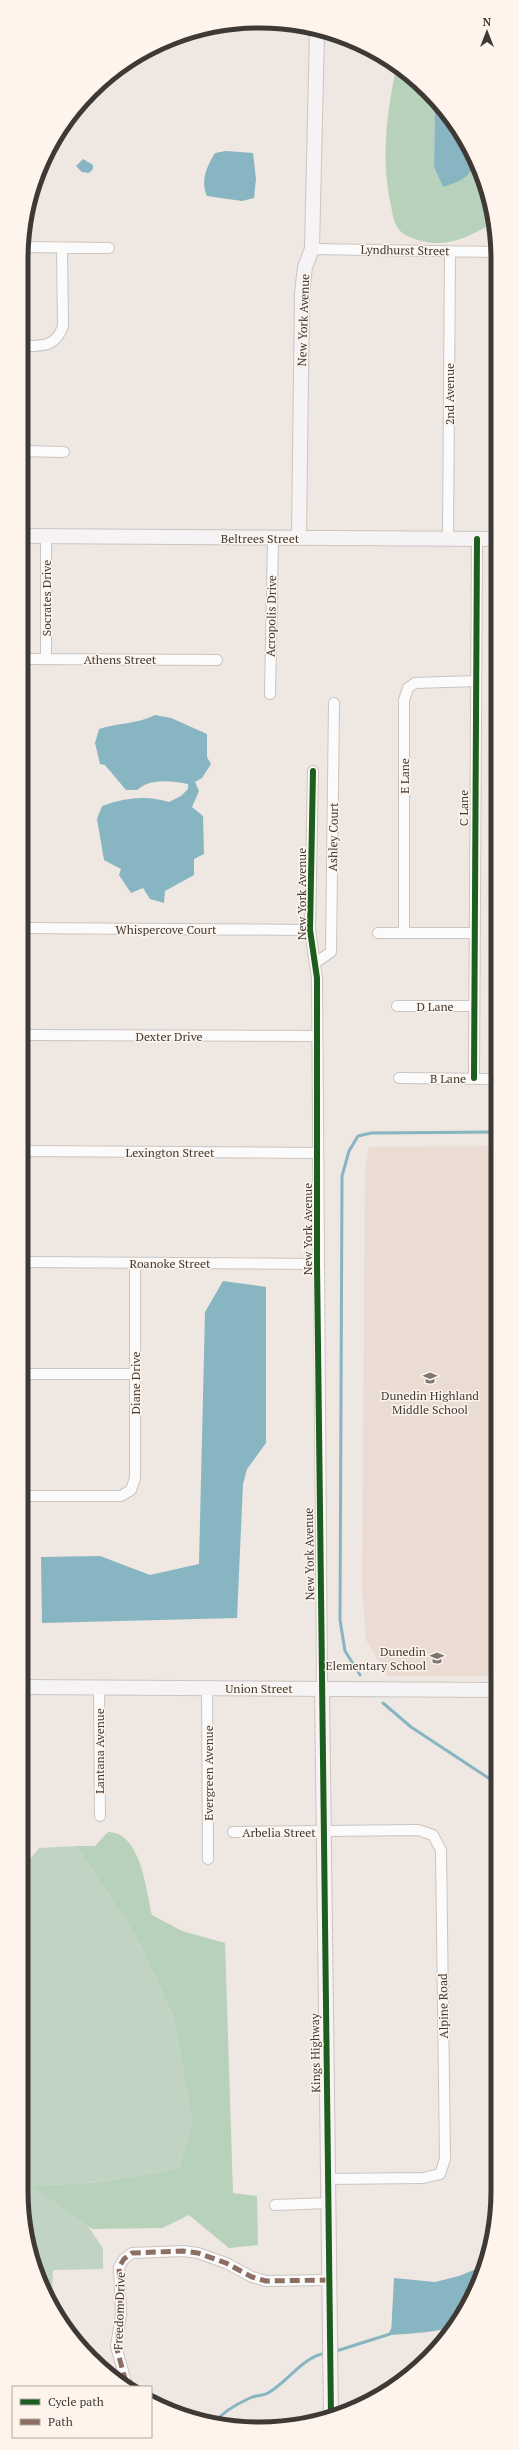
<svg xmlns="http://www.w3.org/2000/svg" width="519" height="2450" viewBox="0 0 519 2450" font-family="'PT Serif',serif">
	<rect width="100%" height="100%" fill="#eee7e2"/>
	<path fill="#eadcd2" d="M497 1146 496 1676H388L366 1640 362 1587 365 1169 369 1147Z"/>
	<path fill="#c1d4c3" d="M76 1846 137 1938 174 2018 192 2122 179 2168 102 2182 33 2186 87 2225 103 2248V2269L53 2270 52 2301 39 2282 21 2190V1870L39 1848Z"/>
	<path fill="#b7d1bb" d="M396 68 428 91 435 100 434 167 443 187 473 169 475 158 492 223C466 239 442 250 412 238 404 235 398 231 395 222 392 216 392 208 390 201 381 156 387 112 396 68Z
		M108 1832C141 1832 146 1890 152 1915L182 1931 225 1943 233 2193 257 2196 258 2245 229 2248 189 2215 162 2228 92 2229 32 2186 102 2182 179 2168 192 2122 174 2018 137 1938 76 1846H95Z"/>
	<path fill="#87b5c2" d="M435 100 475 158C472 178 460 181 443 187L434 167Z
		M226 151 253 153 256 179 254 198 242 201 207 196C200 181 207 166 215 153Z
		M83 159 93 165V169L89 173 82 172 76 166Z
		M155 715 171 718 207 734V757L211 764 202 778 195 782 199 791 192 807 203 816 204 854 194 859V875L165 891 164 903 150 899 143 888 131 893 119 875 121 869 104 860 97 819 102 806C126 798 145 795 169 802L181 796 188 789V784C171 781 151 778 137 790H126L105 765 100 764 95 743 99 729C118 723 137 724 155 715Z
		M223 1281 266 1287V1443L247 1469 243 1484 237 1618 42 1623 41 1557 100 1556 150 1575 199 1564 205 1312Z
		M481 2267C475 2285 470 2314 453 2326 443 2332 404 2334 391 2335L394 2278 435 2282 459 2276Z"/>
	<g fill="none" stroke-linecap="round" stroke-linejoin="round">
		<path stroke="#87b5c2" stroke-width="3" d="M360 1675 345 1651 340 1620 342 1176 349 1151 358 1136 371 1133 497 1132
			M383 1703 411 1727 496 1783
			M333 2352 390 2334 392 2330
			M215 2422C223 2412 239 2403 250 2398 256 2395 263 2396 268 2393 288 2382 302 2357 326 2353"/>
		<defs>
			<path id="street" d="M23 247 109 248
				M312 249 497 252
				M23 346C42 346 56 347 63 326L62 248
				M23 451 64 452
				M46 537V659
				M448 538 450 251
				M23 659 217 660
				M270 694 273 538
				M313 771 310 930 317 978 322 1688
				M22 928 310 930
				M378 933H473
				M404 933V700L408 688 415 683 475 681
				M315 963 331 952 334 703
				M397 1006H474
				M22 1035 317 1036
				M399 1078 497 1079
				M474 1078 477 539
				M22 1151 318 1153
				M22 1262 317 1264
				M22 1374H135
				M22 1496H121L131 1490 135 1478V1263
				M99 1687 100 1816
				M207 1687 208 1859
				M233 1832 418 1830 433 1835 441 1850 445 2159 440 2174 423 2178 327 2179
				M275 2205 328 2203
				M126 2382 116 2346 121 2315 119 2267 124 2259 132 2253 183 2251 198 2253 226 2263 252 2277 266 2281 328 2280"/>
			<path id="secondary" d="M23 536 497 539
				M299 538 302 293 305 267 312 249 317 31
				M22 1687 496 1690
				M322 1688 331 2417"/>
		</defs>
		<use href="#street" stroke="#cbc5c1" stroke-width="12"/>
		<use href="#secondary" stroke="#cbc5c1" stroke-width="16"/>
		<use href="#street" stroke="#fcfbfb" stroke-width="10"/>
		<use href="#secondary" stroke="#f6f3f5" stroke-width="14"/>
		<path stroke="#8d6e63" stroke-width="5" stroke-dasharray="10 5" stroke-linecap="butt" d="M126 2382 116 2346 121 2315 119 2267 124 2259 132 2253 183 2251 198 2253 226 2263 252 2277 266 2281 328 2280"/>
		<defs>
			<path id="cycleway" d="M313 771 310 930 317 978V1264L331 2417
				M474 1078 477 539"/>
		</defs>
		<use href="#cycleway" stroke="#fff4ec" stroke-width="8"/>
		<use href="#cycleway" stroke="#1b5e20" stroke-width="6"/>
	</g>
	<defs>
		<symbol id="school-bare" viewBox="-9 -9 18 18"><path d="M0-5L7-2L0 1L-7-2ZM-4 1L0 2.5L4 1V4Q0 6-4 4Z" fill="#7c7672" stroke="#fff4ec" stroke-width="2.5" paint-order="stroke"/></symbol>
	</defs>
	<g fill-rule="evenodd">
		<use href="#school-bare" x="420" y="1368" width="20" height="20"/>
		<use href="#school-bare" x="427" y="1648" width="20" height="20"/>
	</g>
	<g text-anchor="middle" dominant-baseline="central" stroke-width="3" stroke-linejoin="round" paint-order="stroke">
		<g font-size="12" fill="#3e3935" stroke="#fff4ec">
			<text transform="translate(405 250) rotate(1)">Lyndhurst Street</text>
			<text transform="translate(303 320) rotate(-88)">New York Avenue</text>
			<text transform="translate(449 394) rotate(-90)">2nd Avenue</text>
			<text x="260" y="538">Beltrees Street</text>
			<text transform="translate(46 598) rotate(-90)">Socrates Drive</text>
			<text transform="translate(271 616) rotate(-89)">Acropolis Drive</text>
			<text x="120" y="659">Athens Street</text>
			<text transform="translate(404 776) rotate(-90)">E Lane</text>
			<text transform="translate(463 808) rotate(-90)">C Lane</text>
			<text transform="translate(333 837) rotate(-89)">Ashley Court</text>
			<text transform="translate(301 894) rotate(-90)">New York Avenue</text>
			<text x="166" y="929">Whispercove Court</text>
			<text x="435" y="1006">D Lane</text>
			<text x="169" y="1036">Dexter Drive</text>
			<text x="448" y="1078">B Lane</text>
			<text x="170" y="1152">Lexington Street</text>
			<text transform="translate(307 1229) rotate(-90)">New York Avenue</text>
			<text x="170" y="1263">Roanoke Street</text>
			<text transform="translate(135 1383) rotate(-90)">Diane Drive</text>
			<text transform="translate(309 1554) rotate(-91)">New York Avenue</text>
			<text x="259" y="1688">Union Street</text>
			<text transform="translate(99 1751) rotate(-90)">Lantana Avenue</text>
			<text transform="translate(208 1773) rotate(-90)">Evergreen Avenue</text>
			<text x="279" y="1832">Arbelia Street</text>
			<text transform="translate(443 2006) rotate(-91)">Alpine Road</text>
			<text transform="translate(315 2053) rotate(-91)">Kings Highway</text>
			<text transform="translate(119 2311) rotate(-88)">Freedom Drive</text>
		</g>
		<g font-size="12" fill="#3e3935" stroke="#fff4ec">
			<text x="430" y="1395">Dunedin Highland<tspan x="430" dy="14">Middle School</tspan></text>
			<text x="426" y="1651" text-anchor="end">Dunedin<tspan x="426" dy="14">Elementary School</tspan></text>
		</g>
	</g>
	<path d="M0 0H519V2450H0ZM259 28H260A231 231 0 0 1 491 259V2191A231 231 0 0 1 260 2422H259A231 231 0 0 1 28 2191V259A231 231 0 0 1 259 28Z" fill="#fff4ec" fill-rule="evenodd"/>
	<path fill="none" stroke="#3e3935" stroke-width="5" d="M259 28H260A231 231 0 0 1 491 259V2191A231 231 0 0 1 260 2422H259A231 231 0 0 1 28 2191V259A231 231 0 0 1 259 28Z"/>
	<rect x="12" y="2386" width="140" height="52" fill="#fff4ec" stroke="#b2a9a3"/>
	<rect x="20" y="2399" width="20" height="6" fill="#1b5e20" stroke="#b2a9a3"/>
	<text x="48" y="2406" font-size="12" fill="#3e3935">Cycle path</text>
	<rect x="20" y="2419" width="20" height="6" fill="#8d6e63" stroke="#b2a9a3"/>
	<text x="48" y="2426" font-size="12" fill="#3e3935">Path</text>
	<g transform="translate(487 32)" stroke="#fff4ec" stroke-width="3" paint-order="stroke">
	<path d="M0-3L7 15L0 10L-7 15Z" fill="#3e3935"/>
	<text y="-6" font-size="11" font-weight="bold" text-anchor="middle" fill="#3e3935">N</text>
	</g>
</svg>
